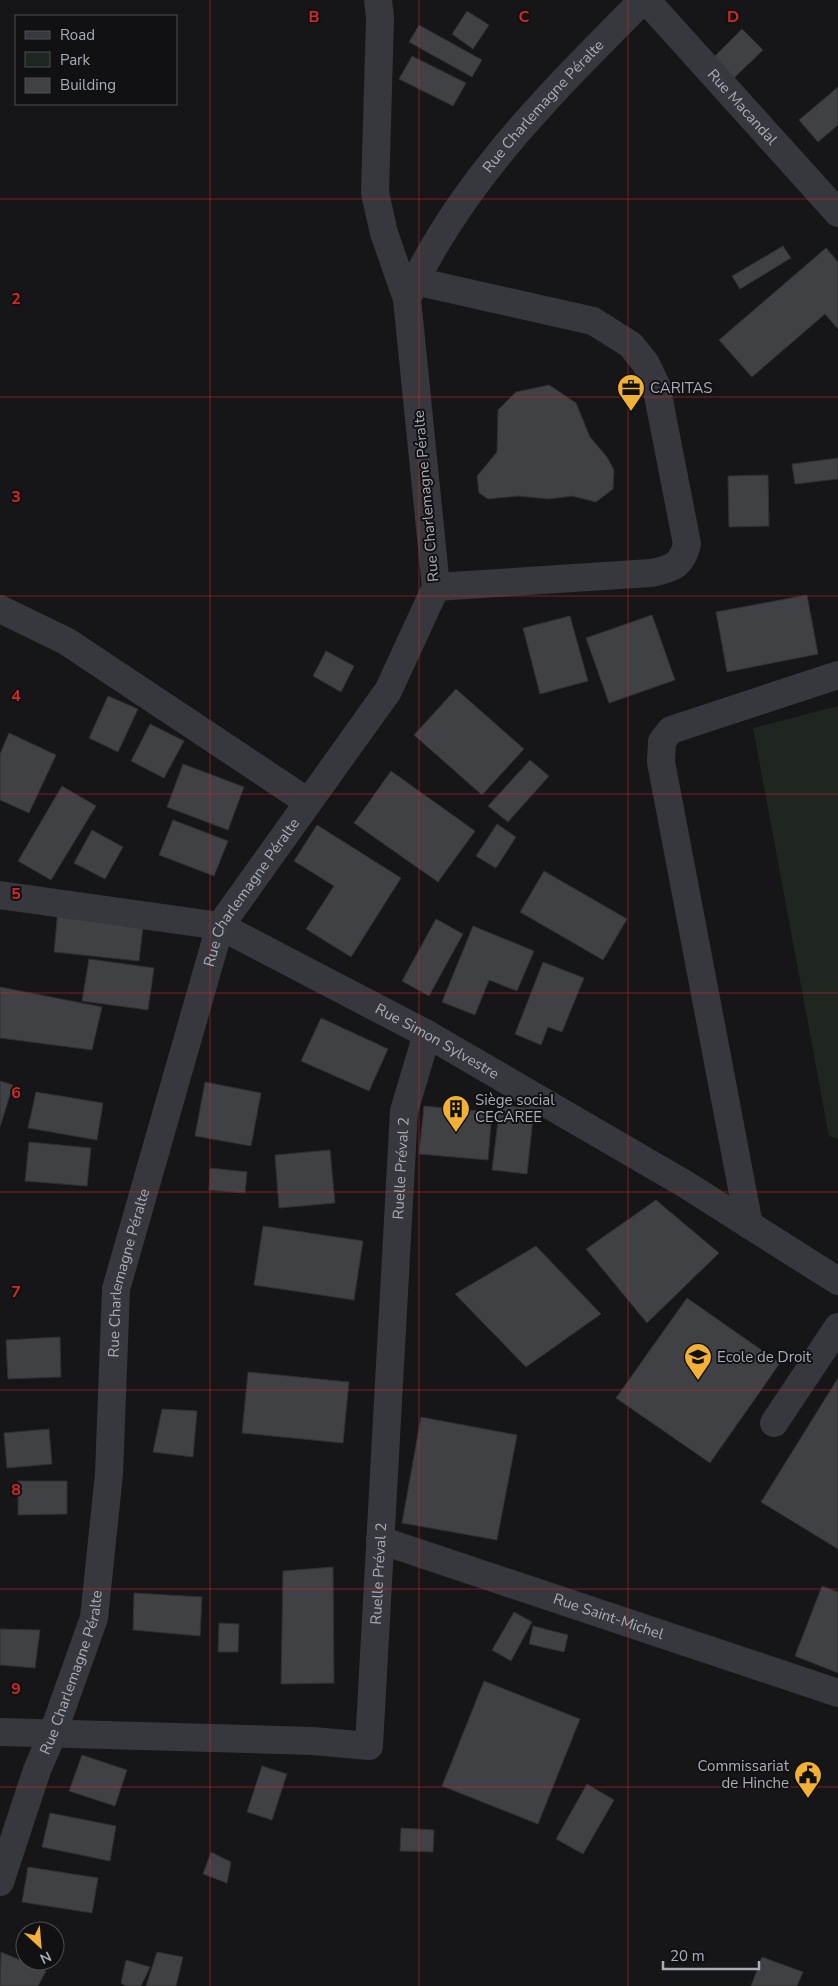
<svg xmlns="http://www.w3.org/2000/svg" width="838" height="1986" viewBox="0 0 838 1986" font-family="'Nunito Sans',sans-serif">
	<rect width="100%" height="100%" fill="#161618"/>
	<path fill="#1e261f" d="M838 706V1139L829 1136 753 728Z"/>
	<path fill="#404145" stroke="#303034" d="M467 11 489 25 473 49 452 34Z
		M419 25 482 60 472 77 409 42Z
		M742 29 763 50 733 79 713 58Z
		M412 56 466 83 453 106 399 79Z
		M838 87V125L818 142 799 120Z
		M783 246 791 258 740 289 732 276Z
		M826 248 838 262V329L825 314 752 377 719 340Z
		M549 385 576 403 590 437 607 457 614 470 613 489 596 502 572 496 549 499 518 496 488 499 479 493 477 476 497 452 498 410 516 392Z
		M838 458V479L795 484 792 464Z
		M768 475 769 526 729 527 728 476Z
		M807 595 818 654 727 672 716 612Z
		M652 615 675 680 609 703 586 638Z
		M570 616 588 681 540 694 523 628Z
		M326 651 354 666 341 692 313 676Z
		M456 689 524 749 482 795 414 735Z
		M108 696 138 709 118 752 89 738Z
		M150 724 184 741 164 778 131 761Z
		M9 733 56 755 29 813 0 800V754Z
		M530 760 549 776 508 822 488 806Z
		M183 764 244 787 228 830 167 807Z
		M391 771 475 831 438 882 354 823Z
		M62 786 96 806 51 880 18 861Z
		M173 820 228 841 214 876 159 855Z
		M497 824 516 837 496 868 476 856Z
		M317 825 401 878 351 957 306 929 334 886 294 861Z
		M92 830 123 847 105 879 74 863Z
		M544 871 627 919 603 960 520 912Z
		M58 910 144 919 139 961 54 952Z
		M436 919 463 934 429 996 402 981Z
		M473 926 534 951 517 991 489 980 475 1015 442 1002Z
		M89 959 154 968 148 1010 82 1001Z
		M543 962 584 978 562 1032 548 1027 541 1045 515 1034Z
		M0 987 102 1007 92 1050 0 1038Z
		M321 1018 388 1049 369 1091 301 1061Z
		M0 1081 13 1085 0 1127Z
		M205 1082 261 1093 251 1146 195 1136Z
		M36 1092 103 1103 97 1140 28 1128Z
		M500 1105 534 1109 527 1174 492 1170Z
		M424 1106 492 1112 488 1160 419 1154Z
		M29 1142 91 1148 87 1186 25 1181Z
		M330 1150 335 1203 279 1208 275 1155Z
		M210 1168 247 1172 245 1193 209 1190Z
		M656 1200 719 1253 647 1323 586 1249Z
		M263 1226 363 1241 354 1300 254 1285Z
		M536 1246 601 1314 526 1367 455 1294Z
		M687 1298 780 1363 710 1463 616 1398Z
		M60 1337 61 1377 8 1379 6 1340Z
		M248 1372 349 1382 343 1443 242 1433Z
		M838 1378V1549L761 1502Z
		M162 1409 197 1411 193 1457 153 1452Z
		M421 1417 517 1435 497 1540 402 1523Z
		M49 1429 52 1464 7 1468 4 1433Z
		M18 1481H67V1514L18 1515Z
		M333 1567 334 1683 281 1684 283 1571Z
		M822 1586 838 1592V1673L795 1656Z
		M134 1593 202 1597 200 1636 133 1630Z
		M514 1612 532 1622 511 1661 492 1650Z
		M219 1623 239 1624 238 1652H218Z
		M533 1626 568 1635 564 1652 529 1644Z
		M0 1629 40 1630 35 1668 0 1665Z
		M484 1681 580 1719 538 1824 442 1786Z
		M82 1755 127 1770 115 1806 69 1791Z
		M262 1766 287 1774 272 1820 247 1812Z
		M587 1784 614 1800 583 1854 556 1839Z
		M50 1813 116 1826 110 1861 42 1847Z
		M401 1828 434 1830 433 1852 400 1851Z
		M211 1852 231 1862 227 1883 203 1874Z
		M28 1867 98 1878 92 1913 22 1902Z
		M1 1952 46 1971 38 1986H0Z
		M157 1952 183 1957 176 1986H146Z
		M762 1957 803 1972 797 1986H751Z
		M126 1960 150 1967 141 1986H126L121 1983Z"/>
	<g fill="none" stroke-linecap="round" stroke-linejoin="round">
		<g stroke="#37383d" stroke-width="28">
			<path d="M378 0 380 18 375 193 384 233 407 299"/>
			<path id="s1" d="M646 0 838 213"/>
			<path d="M415 281 593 321 631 345 646 364 656 385 687 544C682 566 671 569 651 573L436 587"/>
			<path d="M0 609 66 641 308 802"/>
			<path id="s2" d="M0 895 220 926 427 1034 685 1184 838 1281"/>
			<path d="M749 1225 661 762 662 741 671 730 838 675"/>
			<path d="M774 1423 838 1327"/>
			<path id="s3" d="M380 1540 838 1693"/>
			<path id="s4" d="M0 1732 313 1741 369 1746 404 1111 427 1034"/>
			<path id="s5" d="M0 1882 37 1770 53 1733 94 1618 109 1474 116 1289 220 926 388 691 436 587 407 299C459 182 554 90 643 0"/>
		</g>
	</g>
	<path fill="none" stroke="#d62828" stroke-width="1" stroke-opacity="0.55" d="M210 0V1986M419 0V1986M628 0V1986M0 199H838M0 397H838M0 596H838M0 794H838M0 993H838M0 1192H838M0 1390H838M0 1589H838M0 1787H838"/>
	<defs>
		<symbol id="office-pin" viewBox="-11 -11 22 30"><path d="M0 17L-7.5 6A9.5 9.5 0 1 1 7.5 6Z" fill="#f2b134" stroke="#111113"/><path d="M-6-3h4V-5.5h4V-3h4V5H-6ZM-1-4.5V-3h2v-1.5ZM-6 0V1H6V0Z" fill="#111"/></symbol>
		<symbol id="building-pin" viewBox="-11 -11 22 30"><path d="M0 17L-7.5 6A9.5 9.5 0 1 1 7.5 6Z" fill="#f2b134" stroke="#111113"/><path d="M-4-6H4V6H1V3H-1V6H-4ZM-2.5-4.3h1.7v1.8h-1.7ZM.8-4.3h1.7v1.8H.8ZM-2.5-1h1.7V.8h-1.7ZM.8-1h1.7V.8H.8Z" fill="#111"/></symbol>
		<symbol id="university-pin" viewBox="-11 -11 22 30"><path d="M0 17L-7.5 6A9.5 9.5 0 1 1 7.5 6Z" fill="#f2b134" stroke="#111113"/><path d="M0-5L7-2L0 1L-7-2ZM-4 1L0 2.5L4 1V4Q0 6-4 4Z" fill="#111"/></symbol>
		<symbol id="civic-pin" viewBox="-11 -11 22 30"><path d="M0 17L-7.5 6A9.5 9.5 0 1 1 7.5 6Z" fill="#f2b134" stroke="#111113"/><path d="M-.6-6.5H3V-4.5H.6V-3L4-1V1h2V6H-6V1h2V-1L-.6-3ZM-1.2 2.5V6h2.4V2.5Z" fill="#111"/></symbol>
	</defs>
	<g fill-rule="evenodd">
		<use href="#office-pin" x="615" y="372" width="32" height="43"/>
		<use href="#building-pin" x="440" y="1093" width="32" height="43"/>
		<use href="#university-pin" x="682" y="1341" width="32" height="43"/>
		<use href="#civic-pin" x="792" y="1759" width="32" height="43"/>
	</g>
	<g text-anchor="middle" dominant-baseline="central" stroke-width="4" stroke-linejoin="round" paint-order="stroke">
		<g font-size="15" fill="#a8adb8" stroke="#111113">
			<text stroke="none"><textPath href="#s1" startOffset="144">Rue Macandal</textPath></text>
			<text stroke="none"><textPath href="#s5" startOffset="1918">Rue Charlemagne Péralte</textPath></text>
			<text transform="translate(426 496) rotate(-95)">Rue Charlemagne Péralte</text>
			<text stroke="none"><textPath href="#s5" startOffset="1032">Rue Charlemagne Péralte</textPath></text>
			<text stroke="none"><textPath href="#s2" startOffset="468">Rue Simon Sylvestre</textPath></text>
			<text stroke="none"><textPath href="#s4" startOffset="948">Ruelle Préval 2</textPath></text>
			<text stroke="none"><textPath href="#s5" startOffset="628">Rue Charlemagne Péralte</textPath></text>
			<text stroke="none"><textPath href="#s4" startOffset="542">Ruelle Préval 2</textPath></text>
			<text stroke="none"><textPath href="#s3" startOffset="241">Rue Saint-Michel</textPath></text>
			<text stroke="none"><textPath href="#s5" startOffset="222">Rue Charlemagne Péralte</textPath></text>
		</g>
		<g font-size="15" fill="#a8adb8" stroke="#111113" text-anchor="start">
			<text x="650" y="388">CARITAS</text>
			<text x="475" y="1100">Siège social<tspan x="475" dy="17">CECAREE</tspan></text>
			<text x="717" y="1357">Ecole de Droit</text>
			<text x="789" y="1766" text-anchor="end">Commissariat<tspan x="789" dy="17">de Hinche</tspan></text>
		</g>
	</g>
	<g font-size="16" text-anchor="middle" font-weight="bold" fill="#d62828" stroke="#111113" stroke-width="4" stroke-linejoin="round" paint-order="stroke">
		<text x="314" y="22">B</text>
		<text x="524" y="22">C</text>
		<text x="733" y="22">D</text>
		<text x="16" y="304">2</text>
		<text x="16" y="502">3</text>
		<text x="16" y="701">4</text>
		<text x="16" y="899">5</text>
		<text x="16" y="1098">6</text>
		<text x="16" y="1297">7</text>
		<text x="16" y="1495">8</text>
		<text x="16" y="1694">9</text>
	</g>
	<rect x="15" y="15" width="162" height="90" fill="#111113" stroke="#4d4f55"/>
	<rect x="25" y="31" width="25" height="8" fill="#37383d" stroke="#4d4f55"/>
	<text x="60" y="40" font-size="15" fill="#a8adb8">Road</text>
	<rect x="25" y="52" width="25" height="15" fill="#1e261f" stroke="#4d4f55"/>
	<text x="60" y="65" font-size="15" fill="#a8adb8">Park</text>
	<rect x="25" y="78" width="25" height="15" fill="#404145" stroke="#4d4f55"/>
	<text x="60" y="90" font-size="15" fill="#a8adb8">Building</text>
	<g transform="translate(40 1946) rotate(154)"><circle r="24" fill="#111113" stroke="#4d4f55"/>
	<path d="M0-4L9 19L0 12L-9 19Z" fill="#f2b134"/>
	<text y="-8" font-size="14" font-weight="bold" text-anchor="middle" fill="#a8adb8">N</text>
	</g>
	<path d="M663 1961v8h96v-8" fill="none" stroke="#a8adb8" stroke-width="2.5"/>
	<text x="670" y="1961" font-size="15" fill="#a8adb8" stroke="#111113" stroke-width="4" paint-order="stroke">20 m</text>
</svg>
